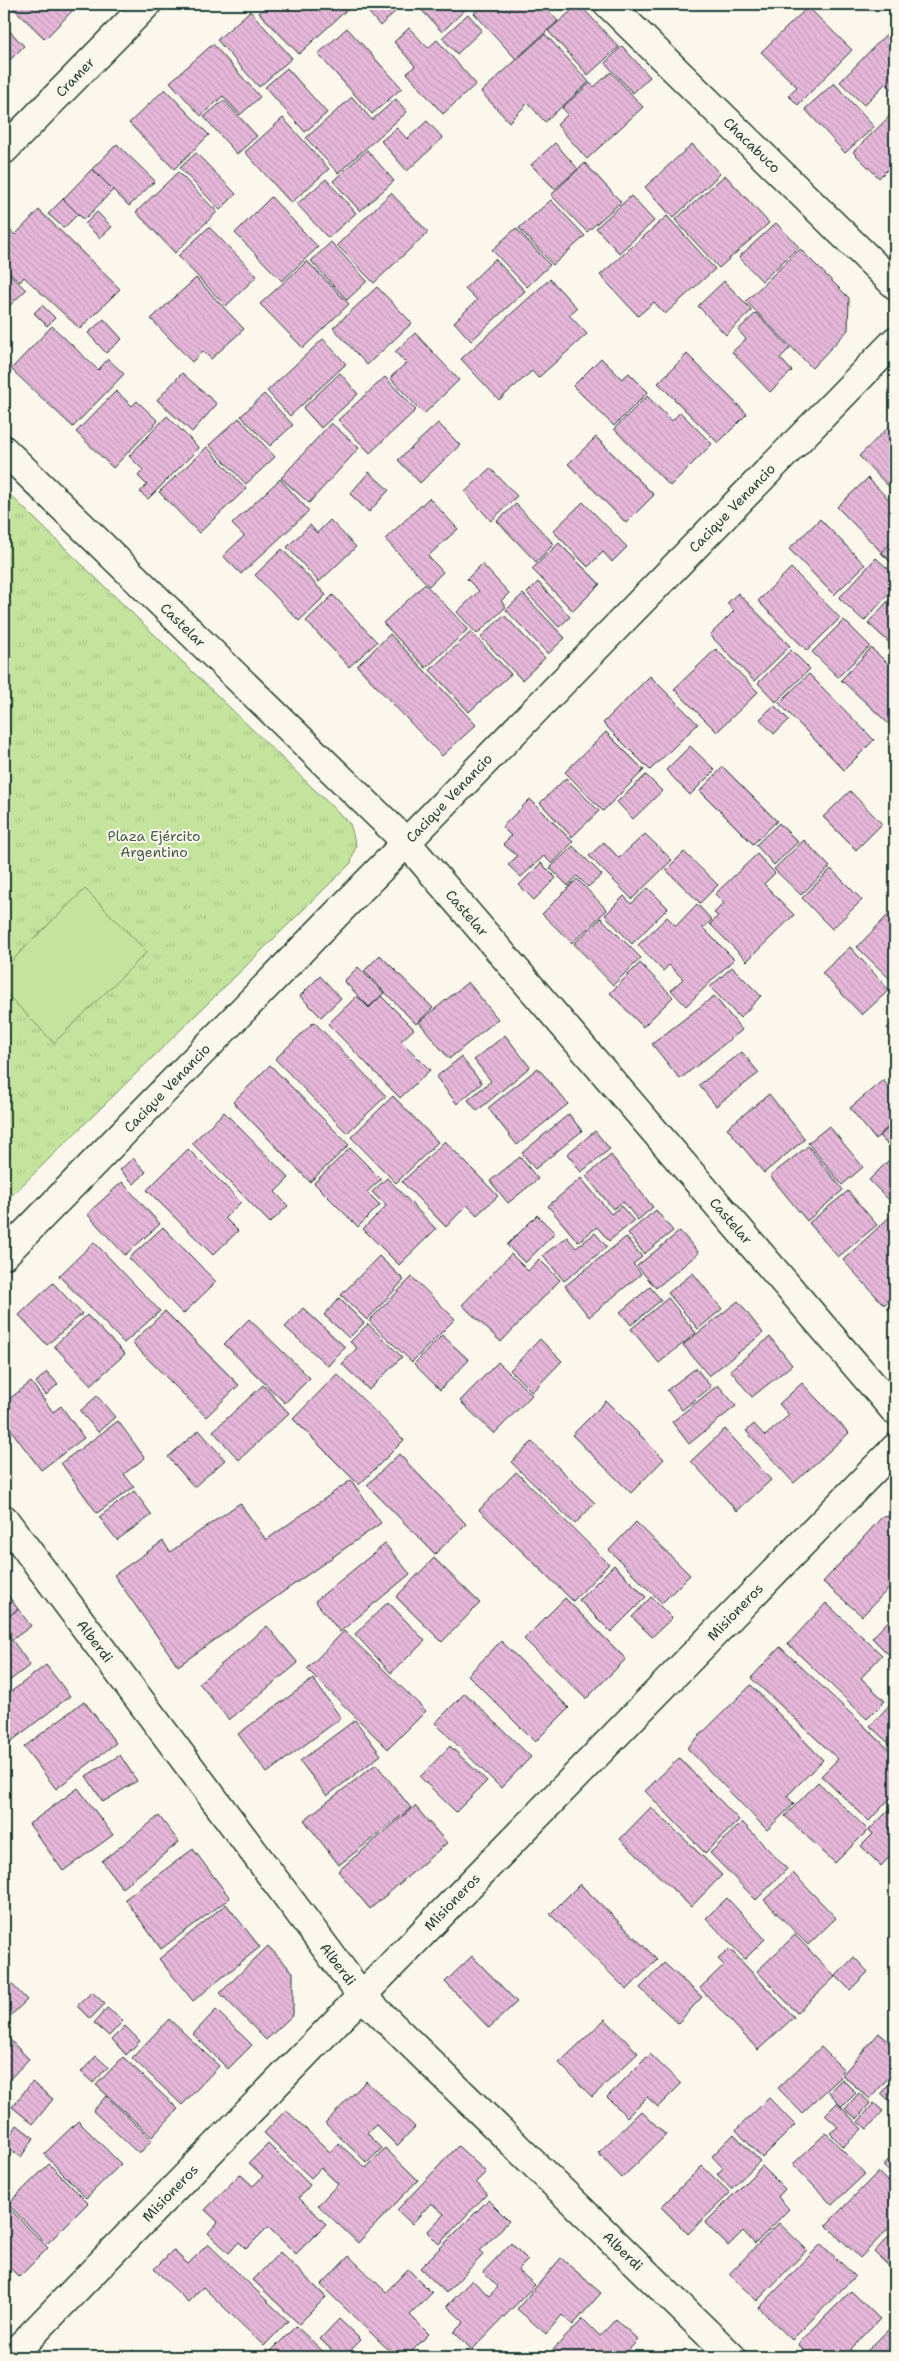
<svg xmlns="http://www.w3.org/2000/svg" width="899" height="2361" viewBox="0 0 899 2361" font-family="'Shantell Sans',sans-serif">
	<defs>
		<pattern id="park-tufts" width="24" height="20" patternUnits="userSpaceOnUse" patternTransform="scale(1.25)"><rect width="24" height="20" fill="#c4e49d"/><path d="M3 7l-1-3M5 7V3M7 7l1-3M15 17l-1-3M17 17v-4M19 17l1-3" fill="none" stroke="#a8c488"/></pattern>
		<pattern id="building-back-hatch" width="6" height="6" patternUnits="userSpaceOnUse" patternTransform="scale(1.25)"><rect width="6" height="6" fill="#e6b7d9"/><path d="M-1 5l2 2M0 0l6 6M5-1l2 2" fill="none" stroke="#c59ebb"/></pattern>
	</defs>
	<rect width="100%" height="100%" fill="#fbf7ec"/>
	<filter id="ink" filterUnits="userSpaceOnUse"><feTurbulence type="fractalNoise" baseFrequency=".02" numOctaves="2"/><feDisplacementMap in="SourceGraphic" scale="10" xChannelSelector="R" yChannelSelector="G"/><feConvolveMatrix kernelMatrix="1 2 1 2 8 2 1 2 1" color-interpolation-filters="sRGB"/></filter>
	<g filter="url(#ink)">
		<path fill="url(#park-tufts)" stroke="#729068" d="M4 489 350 824 356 845 351 863 4 1203Z"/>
		<path fill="#c4e49d" stroke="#729068" d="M85 889 147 952 54 1043 4 991V968Z"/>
		<path fill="url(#building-back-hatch)" stroke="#1f3d34" d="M9 4H79L45 39Z
			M269 4H351L352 5 299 54 259 13Z
			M362 4H403L380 26Z
			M416 4H469L470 5 442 32Z
			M484 4H542L558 21 516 59 474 13Z
			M579 4 619 47 588 75 548 31Z
			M808 7 852 50 798 105 788 95 797 87 761 52Z
			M250 11 292 58 259 87 217 40Z
			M468 14 482 30 457 54 442 38Z
			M4 25 24 46 4 66Z
			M895 25V92L886 83 864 105 840 82Z
			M347 28 402 88 372 114 318 54Z
			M409 28 428 48 437 40 476 84 443 114 407 73 415 66 394 42Z
			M545 34 589 82 545 122 528 103 509 122 481 92Z
			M213 44 260 97 240 115 223 96 201 116 170 82Z
			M622 46 650 77 633 93 605 63Z
			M287 68 327 113 305 132 265 87Z
			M611 72 643 107 587 159 557 125 568 114 562 108 590 83 594 87Z
			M834 83 874 127 845 153 805 109Z
			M165 89 209 135 174 169 129 123Z
			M352 97 372 120 396 99 407 112 338 173 306 138Z
			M224 100 257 136 237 154 204 117Z
			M895 111V162L879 178 853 152Z
			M283 118 329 169 291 203 245 152Z
			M427 121 443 138 407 171 381 141 397 128 407 139Z
			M555 143 578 169 555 189 531 165Z
			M117 144 155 181 129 206 92 169Z
			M692 144 720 174 673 218 645 187Z
			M367 150 394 181 360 211 333 181Z
			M196 153 236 194 220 210 180 168Z
			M585 163 621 202 587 232 551 195Z
			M92 169 113 190 84 220 63 199Z
			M178 172 217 212 175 253 136 212Z
			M725 175 769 223 719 268 675 220Z
			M326 179 356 213 328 238 297 204Z
			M391 193 428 232 374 283 337 245Z
			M631 196 654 221 619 253 596 228Z
			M271 197 318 247 282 281 235 233Z
			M63 199 78 214 64 228 48 214Z
			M551 200 585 236 553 265 519 228Z
			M39 210 120 289 80 329 24 277 20 282 4 267V238L11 231 15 235Z
			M97 212 112 227 100 238 85 224Z
			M667 216 715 269 665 314 654 302 638 316 600 275Z
			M776 223 799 247 762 281 739 257Z
			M209 227 257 276 226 306 178 256Z
			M516 228 550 265 527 287 492 250Z
			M331 242 367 281 347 300 311 261Z
			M800 249 849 298 848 330 812 368 746 301Z
			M495 259 525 291 471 341 454 322 477 300 465 288Z
			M307 261 349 304 303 348 260 304Z
			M4 269 26 290 4 311Z
			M196 278 244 329 211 359 203 351 192 362 151 319Z
			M550 279 577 308 569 315 587 334 538 378 532 371 499 400 461 359Z
			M724 281 752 310 726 335 698 306Z
			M377 287 412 323 367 365 333 328Z
			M42 305 55 318 47 326 34 313Z
			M756 313 790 348 780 358 792 371 770 392 732 352 746 339 738 330Z
			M104 319 122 339 106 353 88 333Z
			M52 326 98 370 108 359 124 374 73 427 11 369Z
			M415 333 459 380 424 414 390 378 406 363 395 352Z
			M323 339 346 364 290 416 267 391Z
			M687 354 747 414 718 443 658 383Z
			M601 358 622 379 629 373 648 392 614 426 573 386Z
			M182 373 217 404 192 432 157 400Z
			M340 373 358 394 321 428 303 408Z
			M385 377 416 410 370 453 338 420Z
			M116 391 132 406 137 401 158 421 113 468 76 432Z
			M264 394 293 425 270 446 241 416Z
			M647 396 672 421 680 412 712 444 670 486 614 429Z
			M167 416 199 448 148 499 140 492 147 485 138 476 143 470 129 456Z
			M239 418 275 457 246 484 209 445Z
			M895 421V493L859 456Z
			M331 423 359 448 309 503 281 478Z
			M438 423 460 445 420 483 398 460Z
			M596 437 654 495 626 523 568 464Z
			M207 447 246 489 199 533 159 492Z
			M490 468 517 496 491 521 465 492Z
			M369 472 389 490 369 512 350 494Z
			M868 478 895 506V566L837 507Z
			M280 479 309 511 241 574 223 556 244 536 232 524Z
			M429 498 458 529 428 556 443 572 429 586 385 539Z
			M583 502 627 547 612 562 603 552 588 567 553 531Z
			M516 504 554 544 536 562 497 521Z
			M820 519 865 565 834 595 789 549Z
			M330 520 356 547 319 582 287 547 310 525 317 533Z
			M895 538V566L881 553Z
			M559 543 600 584 573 611 532 569Z
			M282 549 326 595 299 621 255 575Z
			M876 558 895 575V587L864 621 839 598Z
			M482 564 509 593 501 601 506 607 477 634 457 612 479 591 467 579Z
			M791 568 840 618 807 651 758 601Z
			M538 582 570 617 559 627 527 593Z
			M425 584 468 629 426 668 383 623Z
			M738 593 790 646 754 681 710 635 734 611 727 603Z
			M895 593V648L868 623Z
			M523 594 565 638 548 654 506 610Z
			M333 595 377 642 349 667 306 621Z
			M504 615 545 658 522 680 481 637Z
			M844 620 870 646 838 677 812 652Z
			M471 632 511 674 469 712 430 670Z
			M390 634 476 725 442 756 357 666Z
			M871 648 895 670V720L890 725 841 680Z
			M716 649 758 692 717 732 674 689Z
			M791 650 810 669 776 702 758 683Z
			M809 674 874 740 844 770 779 703Z
			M650 676 698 724 650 770 603 723Z
			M774 705 789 720 774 734 760 719Z
			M606 732 644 770 603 811 565 772Z
			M690 746 715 770 690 795 666 770Z
			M723 767 777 821 753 844 700 791Z
			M646 775 662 791 633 819 617 802Z
			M566 778 599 811 572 837 540 803Z
			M850 791 882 824 856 850 823 817Z
			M530 799 573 842 552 864 544 856 521 877 508 865 517 856 503 844 511 836 502 827Z
			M779 823 798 842 774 865 756 845Z
			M645 834 672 860 632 899 589 856 604 842 619 858Z
			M804 840 830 867 801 895 774 869Z
			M573 846 602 875 588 887 577 876 568 886 550 868Z
			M684 852 718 885 700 903 666 870Z
			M757 854 775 873 764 884 794 915 747 961 710 924 718 916 714 913 724 903 715 894Z
			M541 863 556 878 534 900 519 885Z
			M831 869 862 900 832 929 802 898Z
			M577 879 607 910 572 943 542 914Z
			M648 888 668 908 632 944 605 915 624 896 631 904Z
			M697 904 712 920 703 928 734 959 686 1006 671 990 683 979 669 965 663 971 638 945 667 917 676 926Z
			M895 908V984L857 947Z
			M601 918 641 958 613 985 574 944Z
			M850 947 889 990 862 1015 822 973Z
			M380 955 433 1008 416 1024 364 971Z
			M640 963 673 997 643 1027 610 993Z
			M358 967 384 993 369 1007 344 981Z
			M732 967 761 996 740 1018 710 987Z
			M320 976 341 998 321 1017 300 996Z
			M468 982 498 1019 449 1059 419 1022Z
			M357 996 369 1008 381 996 414 1029 401 1041 430 1070 400 1098 328 1024Z
			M714 996 742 1030 680 1079 652 1044Z
			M895 1020V1037L887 1028Z
			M314 1022 386 1096 347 1133 275 1059Z
			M505 1035 530 1067 477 1111 468 1100 491 1081 474 1060Z
			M742 1052 759 1073 716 1106 699 1085Z
			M461 1057 482 1083 457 1104 436 1077Z
			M270 1065 349 1145 310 1182 233 1102Z
			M538 1068 568 1104 517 1145 488 1108Z
			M883 1080 895 1095V1123L875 1139 850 1108Z
			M769 1094 805 1139 764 1173 727 1128Z
			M393 1096 438 1142 396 1183 351 1137Z
			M224 1112 289 1178 275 1192 288 1206 270 1223 192 1143Z
			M569 1114 582 1131 535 1169 522 1153Z
			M895 1119V1152L879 1136Z
			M829 1126 863 1167 842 1185 808 1143Z
			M595 1131 610 1149 581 1172 567 1154Z
			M445 1141 498 1196 477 1215 467 1205 446 1227 402 1182Z
			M808 1146 843 1190 807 1221 770 1176Z
			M350 1148 381 1179 367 1192 380 1205 358 1227 314 1183Z
			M188 1149 241 1202 225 1218 238 1231 213 1255 147 1190Z
			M611 1155 653 1207 638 1220 623 1202 613 1209 586 1176Z
			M894 1155 895 1156V1206L869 1180Z
			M520 1157 538 1179 508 1203 490 1181Z
			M133 1158 146 1172 134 1184 120 1170Z
			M387 1178 436 1229 399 1265 363 1229 386 1206 372 1192Z
			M581 1178 611 1214 621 1206 634 1221 609 1241 597 1227 578 1242 548 1206Z
			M122 1182 160 1224 125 1255 87 1214Z
			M848 1191 877 1225 838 1257 809 1223Z
			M656 1210 673 1231 644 1254 628 1233Z
			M895 1212V1294L884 1305 843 1260Z
			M537 1215 555 1233 525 1263 507 1245Z
			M163 1227 216 1282 183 1314 129 1258Z
			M680 1231 699 1253 656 1288 637 1266Z
			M595 1233 607 1247 564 1281 543 1255 567 1237 576 1248Z
			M626 1237 642 1257 633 1264 641 1274 589 1317 565 1286Z
			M94 1242 160 1311 124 1343 59 1276Z
			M511 1254 528 1271 539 1259 560 1280 501 1342 462 1305Z
			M379 1256 404 1280 367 1320 341 1295Z
			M693 1273 722 1309 698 1329 668 1293Z
			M412 1277 455 1319 412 1362 369 1321Z
			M53 1283 82 1314 47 1345 19 1315Z
			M650 1287 661 1300 631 1325 620 1312Z
			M339 1298 364 1323 349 1338 324 1315Z
			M668 1298 696 1333 659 1363 631 1329Z
			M895 1300V1317L887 1308Z
			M738 1301 763 1333 709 1376 683 1345Z
			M303 1308 345 1347 328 1366 285 1327Z
			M165 1311 239 1385 206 1417 132 1343Z
			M87 1315 125 1354 91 1385 54 1346Z
			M249 1319 310 1378 285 1403 224 1344Z
			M368 1324 402 1357 369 1390 342 1364 357 1348 350 1342Z
			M442 1335 469 1360 440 1390 414 1364Z
			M770 1337 792 1365 752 1397 730 1370Z
			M540 1339 562 1361 532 1392 510 1370Z
			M498 1362 532 1395 494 1434 460 1401Z
			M696 1368 711 1387 682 1410 667 1390Z
			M47 1372 58 1384 46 1395 36 1382Z
			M337 1374 404 1440 359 1485 293 1419Z
			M31 1382 53 1412 61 1406 84 1438 41 1470 4 1421V1403Z
			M802 1383 849 1433 794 1483 746 1431 754 1424 765 1436 789 1415 779 1404Z
			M263 1385 289 1413 239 1460 213 1431Z
			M718 1385 736 1406 689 1444 672 1422Z
			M97 1396 115 1417 98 1432 80 1411Z
			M606 1401 664 1459 631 1493 572 1435Z
			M118 1421 145 1458 124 1474 134 1487 97 1513 61 1463Z
			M725 1429 771 1480 737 1511 691 1461Z
			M199 1430 225 1460 194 1487 168 1457Z
			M532 1442 595 1503 575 1524 511 1462Z
			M399 1454 466 1524 435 1554 367 1485Z
			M516 1472 609 1564 573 1601 479 1510Z
			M351 1480 381 1523 178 1666 114 1575 163 1541 170 1552 240 1503 266 1540Z
			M134 1491 152 1515 117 1540 99 1517Z
			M895 1516V1582L862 1616 823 1582 882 1517Z
			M636 1522 690 1575 662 1603 609 1550Z
			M385 1544 410 1574 340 1632 315 1601Z
			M434 1558 480 1603 442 1642 396 1597Z
			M614 1565 646 1597 611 1632 579 1600Z
			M4 1590 18 1609 4 1620Z
			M651 1597 672 1618 652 1637 632 1617Z
			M565 1598 626 1659 586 1699 524 1639Z
			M388 1602 425 1641 391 1673 355 1634Z
			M826 1603 882 1655 861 1678 885 1701 867 1719 788 1644Z
			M18 1609 31 1626 12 1640 30 1665 4 1685V1620Z
			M893 1616 895 1617V1661L872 1638Z
			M267 1626 298 1663 229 1720 199 1683Z
			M344 1631 426 1711 388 1749 307 1669Z
			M501 1641 569 1708 535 1742 468 1675Z
			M780 1647 895 1755V1793L869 1821 821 1776 838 1759 751 1678Z
			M46 1665 70 1696 4 1747V1697Z
			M313 1679 341 1718 267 1773 238 1734Z
			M751 1685 823 1760 787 1796 794 1804 767 1830 687 1748Z
			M465 1693 531 1757 501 1788 435 1723Z
			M84 1701 116 1743 56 1789 24 1747Z
			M893 1701 895 1704V1749L870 1726Z
			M355 1720 381 1755 327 1796 300 1761Z
			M450 1746 487 1781 456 1812 420 1777Z
			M120 1755 137 1781 103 1802 86 1776Z
			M679 1758 739 1820 705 1853 645 1791Z
			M376 1764 411 1808 339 1865 304 1820Z
			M818 1782 868 1830 835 1863 785 1816Z
			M78 1788 113 1835 63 1871 29 1824Z
			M895 1804V1855L893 1853 881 1866 861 1846 873 1834 869 1830Z
			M415 1806 447 1843 370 1909 338 1871Z
			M651 1807 722 1875 691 1907 620 1839Z
			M159 1816 179 1842 122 1888 102 1861Z
			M742 1822 787 1869 756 1900 710 1853Z
			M193 1849 230 1898 161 1949 125 1899Z
			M793 1873 836 1918 808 1945 764 1900Z
			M580 1884 657 1959 627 1990 550 1914Z
			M727 1898 765 1939 745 1959 706 1918Z
			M226 1904 260 1947 193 2001 159 1959Z
			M795 1935 835 1977 797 2013 757 1971Z
			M268 1946 293 1972V2015L266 2040 220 1993Z
			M730 1949 794 2017 758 2050 700 1988 724 1965 718 1959Z
			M472 1956 517 2002 489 2028 445 1982Z
			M854 1957 868 1972 850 1990 836 1976Z
			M664 1963 702 1997 678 2023 640 1988Z
			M4 1976 27 2000 5 2021 4 2019Z
			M92 1992 105 2004 90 2019 77 2006Z
			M107 2008 123 2021 109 2036 94 2023Z
			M216 2010 252 2045 228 2069 193 2034Z
			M169 2019 219 2066 182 2105 132 2058Z
			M605 2019 638 2053 592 2097 559 2063Z
			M125 2026 140 2041 126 2055 112 2039Z
			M879 2033 895 2047V2070L870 2099 842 2075Z
			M4 2034 29 2059 4 2085Z
			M821 2047 844 2070 839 2075 841 2077 802 2113 778 2088Z
			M650 2054 681 2084 658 2107 647 2097 627 2117 607 2097Z
			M96 2056 108 2067 93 2083 81 2072Z
			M123 2057 178 2109 152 2137 96 2085Z
			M895 2077V2106L881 2093Z
			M842 2079 856 2093 842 2107 829 2092Z
			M366 2081 415 2127 397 2146 376 2125 367 2133 382 2148 367 2163 325 2123Z
			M32 2082 53 2099 33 2124 12 2107Z
			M859 2093 870 2103 857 2119 845 2109Z
			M106 2096 152 2140 139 2154 93 2111Z
			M769 2098 795 2125 762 2158 736 2130Z
			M837 2103 862 2129 843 2147 830 2133 838 2127 825 2115Z
			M874 2103 883 2111 867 2129 858 2122Z
			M4 2105 11 2112 4 2119Z
			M286 2110 330 2152 338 2143 366 2168 385 2148 418 2180 358 2243 318 2205 338 2184 321 2168 311 2178 264 2133Z
			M641 2111 666 2135 622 2178 598 2153Z
			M78 2121 121 2164 86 2198 44 2154Z
			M17 2125 34 2138 21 2157 4 2145Z
			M826 2133 865 2174 832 2205 793 2164Z
			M734 2134 760 2161 731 2189 717 2174 723 2168 712 2156Z
			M268 2144 310 2185 299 2198 326 2224 296 2254 268 2227 246 2249 239 2242 229 2253 208 2233 218 2222 205 2210 240 2174 253 2186 263 2176 249 2163Z
			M458 2146 486 2172 476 2182 487 2194 439 2244 427 2232 444 2214 431 2203 412 2224 397 2210Z
			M895 2152V2177L883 2166Z
			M49 2164 88 2203 47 2244 8 2204Z
			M702 2166 730 2193 688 2234 661 2207Z
			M762 2166 785 2189 778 2197 789 2209 755 2244 743 2231 728 2246 705 2223Z
			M878 2172 895 2189V2222L860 2258 826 2225Z
			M488 2200 509 2221 480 2251 483 2255 446 2293 420 2268Z
			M4 2203 48 2248 19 2277 4 2262Z
			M779 2223 807 2250 757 2301 729 2274Z
			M895 2230V2272L874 2252Z
			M511 2243 528 2260 518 2270 535 2285 472 2350 454 2332 464 2322 447 2306 472 2280 489 2296 498 2287 483 2272Z
			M208 2244 288 2321 264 2346 203 2287 188 2302 154 2269 173 2250 188 2264Z
			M821 2244 855 2276 792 2340 759 2308Z
			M280 2252 326 2297 299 2324 253 2280Z
			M349 2256 386 2292 408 2269 432 2293 410 2315 429 2334 406 2357H396L321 2285Z
			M561 2258 601 2293 573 2325 562 2315 546 2334 517 2309Z
			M851 2291 880 2319 851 2349 853 2352 848 2357H810L798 2344Z
			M339 2319 361 2340 344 2357H339L320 2339Z
			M583 2319 600 2336 616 2319 638 2340 622 2357H546Z
			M895 2323V2357H861Z
			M296 2326 329 2357H278L271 2351Z
			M133 2350 140 2357H125Z"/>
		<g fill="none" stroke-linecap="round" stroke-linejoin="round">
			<defs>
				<path id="minor" d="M608 4 895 285
					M4 150 147 4
					M4 450 406 842 895 1411
					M4 1255 895 341
					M4 1519 361 1995 732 2357
					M10 2357 895 1448"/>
			</defs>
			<use href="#minor" stroke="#1f3d34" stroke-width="31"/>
			<use href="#minor" stroke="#fbf7ec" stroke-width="28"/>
		</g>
	</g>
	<g text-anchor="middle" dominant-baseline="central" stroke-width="4" stroke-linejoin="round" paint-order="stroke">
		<g font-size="14" fill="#1f3d34" stroke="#fbf7ec">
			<text transform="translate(75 77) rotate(-46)">Cramer</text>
			<text transform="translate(752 145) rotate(44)">Chacabuco</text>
			<text transform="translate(732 508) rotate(-46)">Cacique Venancio</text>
			<text transform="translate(183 625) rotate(44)">Castelar</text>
			<text transform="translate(449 798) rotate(-46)">Cacique Venancio</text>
			<text transform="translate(467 913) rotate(49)">Castelar</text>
			<text transform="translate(167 1088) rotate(-46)">Cacique Venancio</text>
			<text transform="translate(731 1221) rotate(49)">Castelar</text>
			<text transform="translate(735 1612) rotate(-46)">Misioneros</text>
			<text transform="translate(95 1641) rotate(53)">Alberdi</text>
			<text transform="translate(452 1902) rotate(-46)">Misioneros</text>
			<text transform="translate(338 1964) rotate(53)">Alberdi</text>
			<text transform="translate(170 2193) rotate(-46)">Misioneros</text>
			<text transform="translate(623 2251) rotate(44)">Alberdi</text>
		</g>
		<g font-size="14" fill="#405e49" stroke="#fbf7ec">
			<text x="154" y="836">Plaza Ejército<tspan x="154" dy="16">Argentino</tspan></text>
		</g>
	</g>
	<rect width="899" height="2361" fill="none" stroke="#fbf7ec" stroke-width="20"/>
	<rect x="10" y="10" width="879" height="2341" fill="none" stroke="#1f3d34" stroke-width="2" filter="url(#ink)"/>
</svg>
